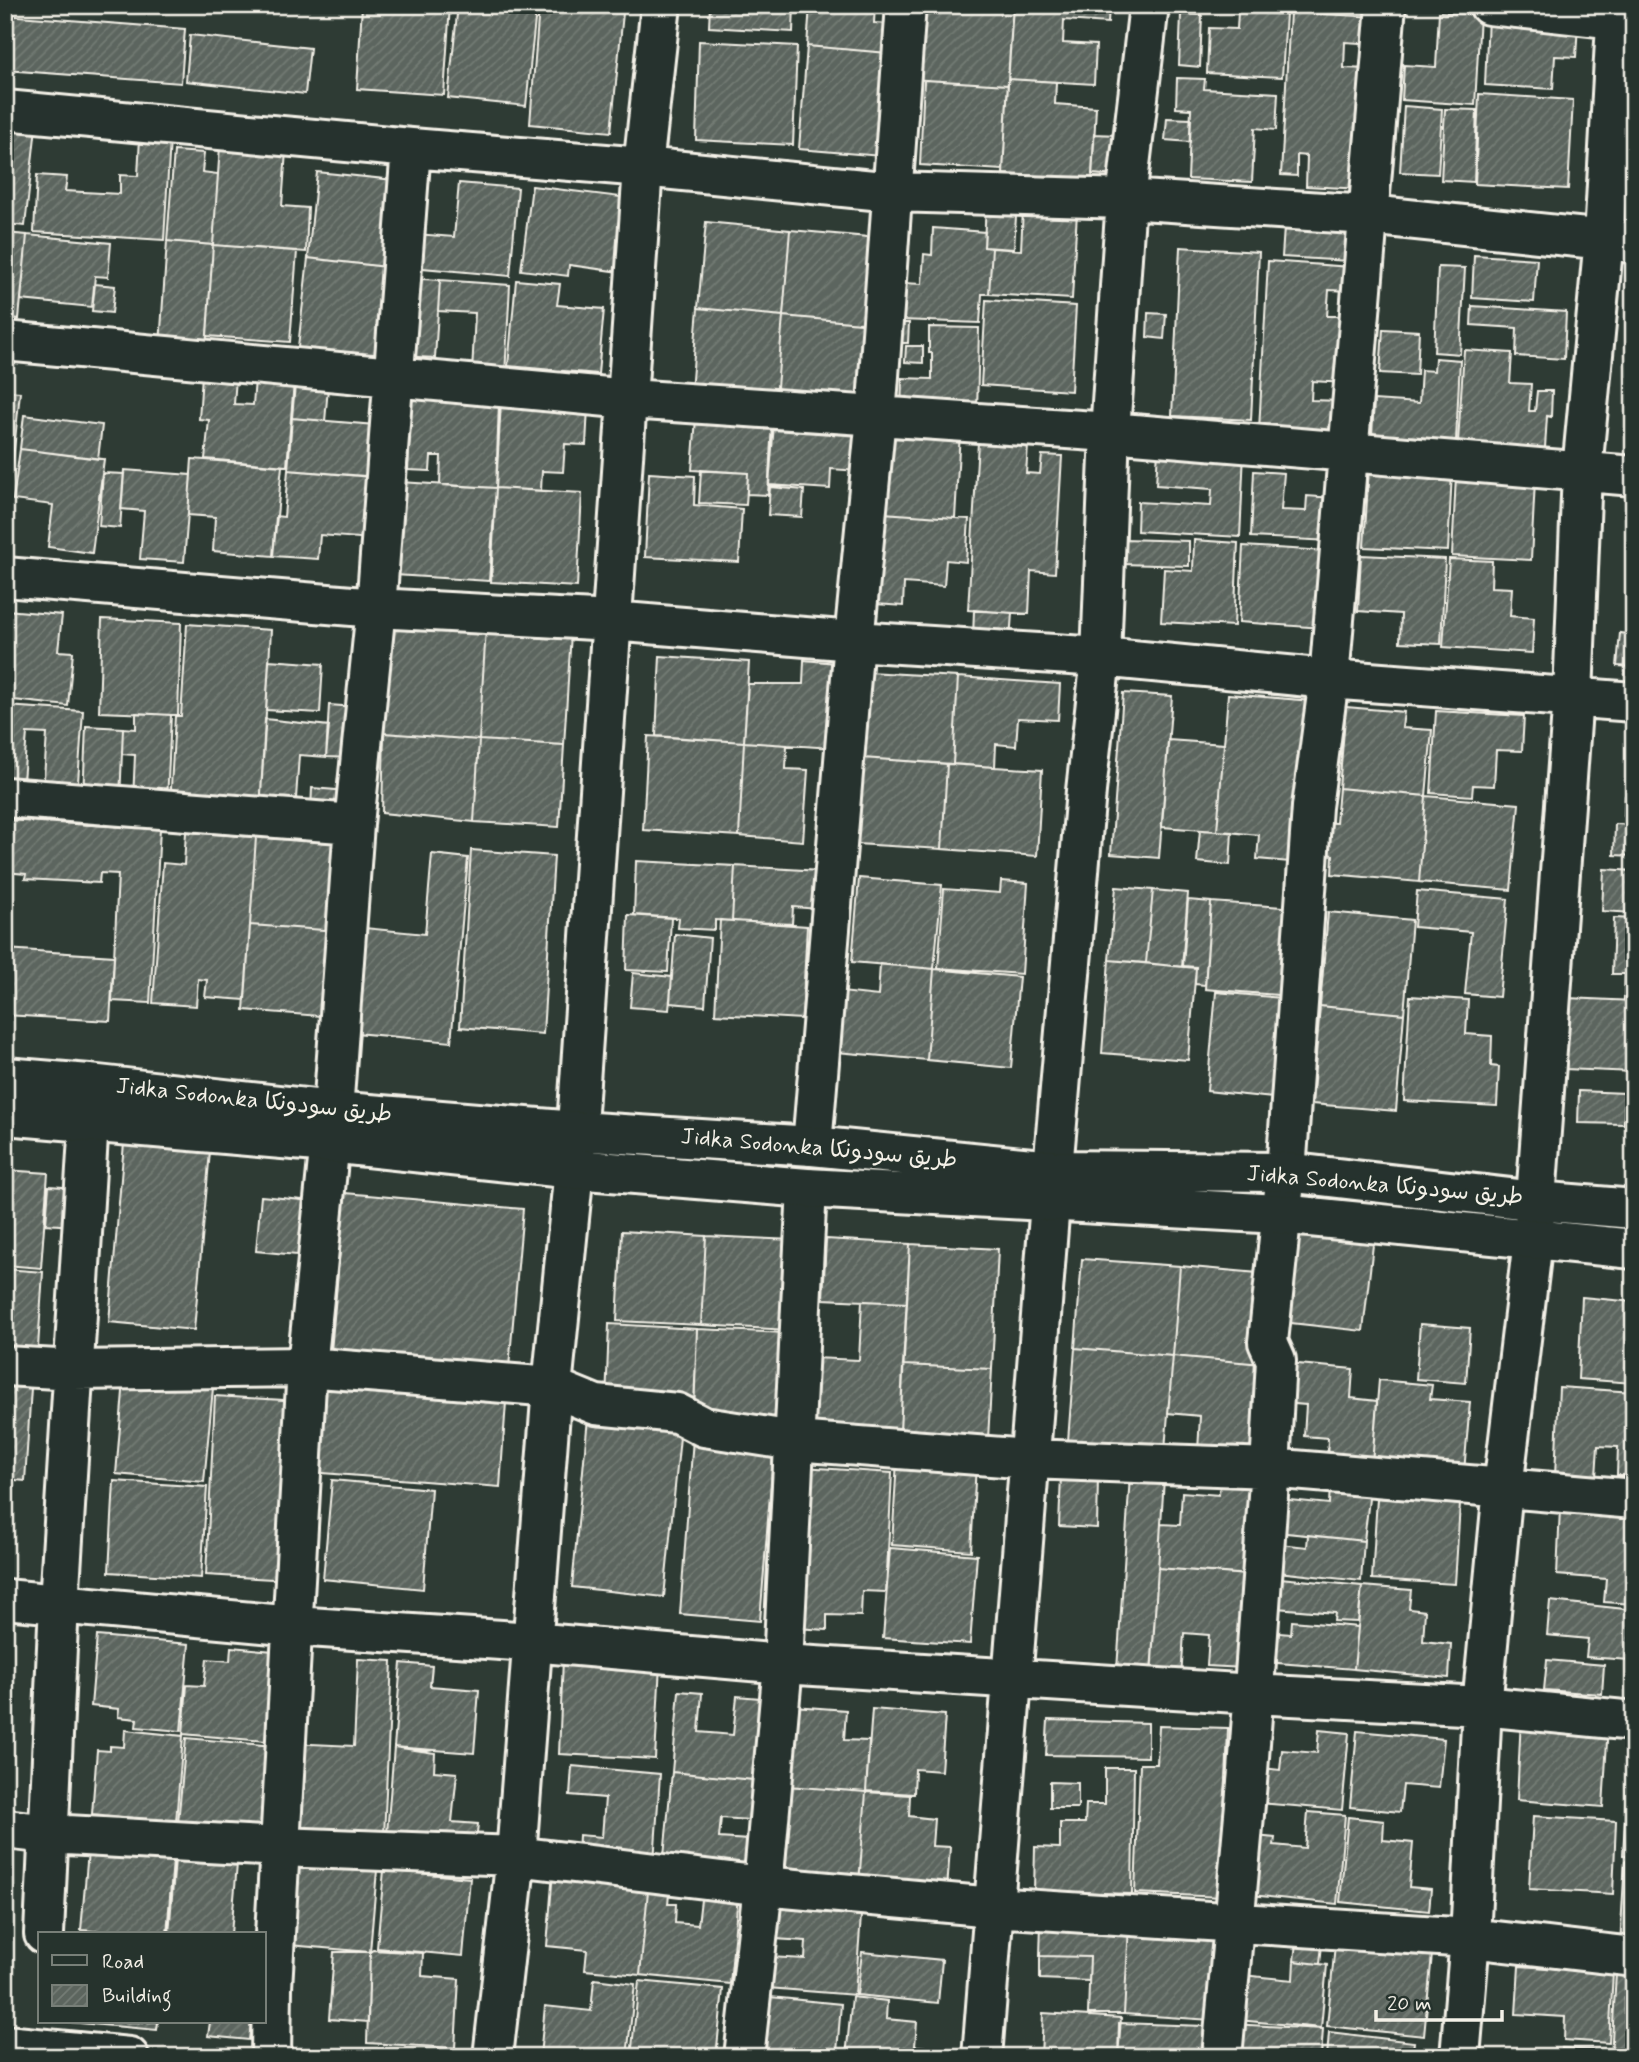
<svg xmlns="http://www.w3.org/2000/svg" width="1639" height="2062" viewBox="0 0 1639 2062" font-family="Mynerve,'Playpen Sans Arabic',sans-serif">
	<defs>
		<pattern id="building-hatch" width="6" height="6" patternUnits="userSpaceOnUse" patternTransform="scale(1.75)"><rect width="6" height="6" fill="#5c655e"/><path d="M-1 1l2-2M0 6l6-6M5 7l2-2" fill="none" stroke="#747c75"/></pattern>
	</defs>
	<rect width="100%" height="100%" fill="#2e3b34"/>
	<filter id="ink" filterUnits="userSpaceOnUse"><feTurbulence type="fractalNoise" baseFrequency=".0143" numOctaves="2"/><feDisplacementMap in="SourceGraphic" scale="14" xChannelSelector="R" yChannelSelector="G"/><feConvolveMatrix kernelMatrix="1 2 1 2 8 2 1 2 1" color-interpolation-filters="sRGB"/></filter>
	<g filter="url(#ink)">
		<path fill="url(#building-hatch)" stroke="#f4f1e8" stroke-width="2" d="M362 5H450L444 95 357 89Z
			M458 5H489L536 10 526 106 448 98Z
			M710 5H794L793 32 709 27Z
			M810 5H875L874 23 890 24 888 53 807 46Z
			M914 5H1013L1008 85 910 79Z
			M1013 5H1109L1108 23 1064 20 1063 43 1096 45 1094 84 1008 79Z
			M539 6 623 13 611 132 530 124Z
			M1238 12 1286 14 1282 77 1207 73 1209 28 1237 29Z
			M1290 12 1377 17 1375 44 1345 42 1344 68 1369 69 1363 189 1306 186 1307 156 1297 155V176L1281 175Z
			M1439 12 1480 15 1475 105 1402 100 1404 65 1436 67Z
			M1181 14 1202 15 1200 67 1179 65Z
			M5 15 185 29 181 83 5 70Z
			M1488 17 1578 24 1576 57 1555 56 1553 89 1485 85Z
			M190 35 310 48 305 94 186 81Z
			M699 41 797 46 793 145 696 140Z
			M807 46 888 53 881 156 799 149Z
			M1177 78 1205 79 1204 89 1278 93 1276 130 1255 128 1252 182 1188 179 1191 109 1176 108Z
			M1008 79 1056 82 1055 104 1096 107 1092 179 1003 174Z
			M924 80 1008 85 1003 170 920 165Z
			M1479 94 1573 100 1568 189 1475 184Z
			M1404 106 1442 109 1438 174 1400 172Z
			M1445 109 1477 110 1474 182 1441 180Z
			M1167 118 1191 119 1190 142 1165 140Z
			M5 124 36 127 25 226 5 224Z
			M1094 134 1118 135 1116 176 1092 174Z
			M140 137 170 139 164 240 34 232 37 175 67 177 65 191 120 194V175L138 176Z
			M220 146 286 151 282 206 308 208 306 252 213 245Z
			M174 151 204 153 202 172 218 174 213 245 167 241Z
			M317 172 404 181 395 268 308 258Z
			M459 183 518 188 510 276 412 267 416 234 454 237Z
			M532 186 629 198 620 272 569 265 568 276 521 270Z
			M986 199 1017 200 1014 249 984 247Z
			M1023 208 1077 212 1072 299 989 294 992 248 1021 250Z
			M706 222 790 230 783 316 698 308Z
			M1284 227 1351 231 1349 261 1282 257Z
			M933 228 985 232 984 247 992 248 989 294H982L980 323 901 320 903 283 922 284 924 254 932 255Z
			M790 230 879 238 872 324 783 316Z
			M5 233 27 235 19 319 5 317Z
			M27 235 111 243 108 277 95 276 92 307 21 300Z
			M167 241 213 245 206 348 160 345Z
			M213 245 297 251 290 342 207 336Z
			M1180 247 1259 252 1251 420 1172 416Z
			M1474 255 1537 259 1534 302 1472 298Z
			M308 258 395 268 385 366 297 356Z
			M1268 261 1351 267 1350 291 1329 290 1327 316H1349L1345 383 1312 381 1311 400 1341 401 1340 435 1259 430Z
			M1438 267 1465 268 1460 354 1434 352Z
			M405 278 440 280 435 358 401 356Z
			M440 280 510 285 505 375 472 373 475 313 438 311Z
			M516 280 560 284 557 305 604 309 598 374 508 366Z
			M95 284 115 286 112 313 92 311Z
			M986 300 1076 306 1071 391 981 385Z
			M1472 306 1566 312 1564 359 1516 356 1517 328 1471 325Z
			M698 308 783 316 776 399 691 391Z
			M1148 313 1166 314 1164 339 1147 337Z
			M783 316 872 324 865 407 776 399Z
			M893 323H909L908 343H892Z
			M929 327 979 328 977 414 901 412 902 378 932 379V353H929Z
			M1383 329 1419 331 1417 375 1380 373Z
			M906 346H923V363L905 362Z
			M1464 350 1512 353 1510 383 1531 384 1529 411H1535L1537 391H1552L1551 417 1547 416 1545 448 1458 442Z
			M1435 358 1460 360 1456 441 1372 436 1374 400 1419 403 1421 370 1434 371Z
			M202 375 236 378 234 404 253 405 255 379 294 382 287 466 205 459 209 420 199 419Z
			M295 385 328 388 325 421 292 418Z
			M5 391 20 392 14 450 5 449Z
			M412 395 499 402 496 488 440 485 441 456H431L430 471 408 470Z
			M501 402 588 407 586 445 565 444 563 472 542 471 541 491 496 488Z
			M24 415 102 425 98 459 20 449Z
			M292 418 375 425 371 477 288 470Z
			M696 418 772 423 768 495 747 494 748 473 692 470Z
			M774 424 861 430 859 471 831 469 830 489 769 485Z
			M883 427 960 432 955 518 883 513Z
			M978 442 1028 446 1026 473 1040 474 1042 455 1062 456 1055 573 1031 571 1029 614 968 610Z
			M5 449 14 450 5 526Z
			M20 449 104 459 92 553 48 547 53 505 13 500Z
			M1158 449 1244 453 1240 537 1137 531 1138 502 1211 506 1212 489 1156 485Z
			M192 459 282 466 273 556 213 551 215 517 188 515Z
			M1369 467 1452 472 1448 551 1364 547Z
			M124 470 191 475 184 562 140 559 144 511 121 509Z
			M288 470 377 477 372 539 320 535 318 559 273 556 276 516 284 517Z
			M701 470 748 473 746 505 699 503Z
			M1254 471 1284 473 1281 510 1306 511 1307 496 1333 498 1331 541 1251 537Z
			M103 473 124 474 120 528 99 526Z
			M649 473 695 476 694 505 742 509 739 562 645 557Z
			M1456 476 1535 480 1531 560 1452 556Z
			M400 482 496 488 489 581 395 575Z
			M770 487 804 490 802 517 768 515Z
			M496 488 582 493 577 587 491 582Z
			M883 513 969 519 966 562 946 560 944 586 904 583 903 606 876 604Z
			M1123 539 1189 541V566L1122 564Z
			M1194 540 1238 543 1234 626 1161 622 1164 569 1193 571Z
			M1243 546 1326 551 1323 628 1239 622Z
			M1361 555 1445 559 1441 644 1400 642 1401 614 1358 611Z
			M1449 559 1492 561 1491 587 1512 588 1510 616 1534 618 1532 653 1443 647Z
			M6 610 62 615 58 651 73 652 68 706 5 699Z
			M974 610 1012 613 1010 641 973 638Z
			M102 619 181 623 178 715 99 712Z
			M391 621 486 628 479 740 384 733Z
			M187 624 271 630 260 811 170 805 175 716H181Z
			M486 628 571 633 564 745 479 740Z
			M1620 633 1634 635V667L1617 666Z
			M660 656 749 662 744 742 656 736Z
			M269 660 323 664 320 713 266 710Z
			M804 660 837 663 832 748 744 742 748 684H803Z
			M867 672 958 677 953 764 862 758Z
			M958 677 1060 684 1058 720 1018 718 1016 746 996 744 995 767 953 764Z
			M1123 693 1172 696 1159 858 1111 854Z
			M1228 694 1312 701 1301 863 1257 859 1259 835 1217 831Z
			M329 705 355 707 352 758 326 757Z
			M5 706 83 711 77 796 43 793 47 734 27 733 22 793 5 792Z
			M1346 707 1404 712 1402 728 1432 730 1426 796 1339 788Z
			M1436 711 1524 716 1522 751 1496 750 1494 786 1473 785 1472 796 1431 793Z
			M136 713 171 715 167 802 133 800 135 755 122 754 123 728 136 729Z
			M265 719 329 726 326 757 299 755 295 813 260 811Z
			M86 726 123 728 120 801 83 798Z
			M384 733 479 740 474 822 382 813Z
			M1628 735H1634V767H1627Z
			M648 736 744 742 739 836 643 830Z
			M479 740 564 745 559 827 474 822Z
			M1168 740 1224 744 1217 831 1162 827Z
			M744 742 787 745 786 769 808 770 803 841 739 836Z
			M862 758 947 764 942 849 856 844Z
			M947 764 1042 770 1037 856 942 849Z
			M312 788 348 791 347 813 311 811Z
			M1339 788 1426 796 1419 882 1332 874 1333 855 1316 853 1318 822 1336 823Z
			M1426 796 1519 804 1511 890 1419 882Z
			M1625 796H1634V817L1624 816Z
			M5 820 160 829 150 1003 112 1001 118 874 100 873 99 883 25 879 26 874 5 872Z
			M1615 824 1634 825V856L1614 855Z
			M1200 830 1232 832 1230 865 1197 862Z
			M186 832 256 837 245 1000 205 997 207 980 198 979 196 1006 153 1003 163 863 184 865Z
			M256 837 345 844 339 931 250 925Z
			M471 850 554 856 543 1034 460 1027Z
			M432 854 468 858 451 1042 356 1033 365 928 425 934Z
			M636 861 735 866 732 921 715 920V930L678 928 679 918 634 915Z
			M735 866 820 871 819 909 793 907 792 924 732 921Z
			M1604 869 1634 871V913L1602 911Z
			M859 878 942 885 934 969 852 962Z
			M1001 881 1028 883 1022 974 938 968 944 889 1000 893Z
			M1116 887 1153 890 1146 963 1109 960Z
			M1153 890 1188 893 1182 967 1146 963Z
			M1417 891 1508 899 1499 997 1465 994 1471 932 1414 927Z
			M1188 900 1211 902 1205 985 1195 984 1196 967 1183 966Z
			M1211 902 1296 908 1290 996 1205 989Z
			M1328 912 1412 920 1404 1014 1320 1006Z
			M628 915 671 918 668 972 626 970Z
			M1614 918 1634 919V1001H1624L1625 974H1612Z
			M720 920 807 926 802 1019 715 1014Z
			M250 925 339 931 333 1017 244 1010Z
			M675 934 710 938 705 1006 670 1003Z
			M5 949 114 956 110 1021 5 1015Z
			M1109 960 1196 968 1188 1060 1102 1053Z
			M880 964 934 969 927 1060 837 1052 842 992 878 996Z
			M934 969 1019 977 1011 1068 927 1060Z
			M633 973 672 977 669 1010 630 1007Z
			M1216 992 1293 999 1283 1099 1207 1091Z
			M1410 996 1468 1000 1466 1034 1492 1036 1491 1066 1499 1067 1497 1106 1404 1101Z
			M1567 998 1634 1001V1072L1565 1069Z
			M1320 1006 1404 1014 1396 1111 1312 1104Z
			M1579 1091 1625 1093 1624 1124 1578 1123Z
			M124 1143 210 1151 194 1330 109 1322Z
			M5 1170 48 1173 41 1268 5 1265Z
			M49 1186 76 1188 73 1226 46 1224Z
			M345 1193 523 1209 508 1379 330 1363Z
			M261 1196 312 1201 307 1256 256 1251Z
			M1284 1226 1374 1236 1363 1331 1273 1321Z
			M622 1231 706 1236 701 1325 617 1321Z
			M706 1236 793 1240 788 1330 701 1325Z
			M826 1239 910 1244 907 1303 823 1299Z
			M910 1244 998 1249 992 1369 903 1365Z
			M1082 1259 1180 1266 1173 1356 1075 1348Z
			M1180 1266 1269 1274 1262 1364 1173 1356Z
			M5 1269 43 1272 37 1363 5 1361Z
			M1582 1297 1634 1302V1383L1578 1379Z
			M862 1301 907 1303 900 1430 810 1425 814 1358 859 1360Z
			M609 1324 697 1329 694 1406 606 1402Z
			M1420 1324 1470 1328 1466 1383 1416 1379Z
			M697 1329 787 1333 783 1419 694 1415Z
			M1075 1348 1173 1356 1165 1449 1068 1441Z
			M1173 1356 1262 1364 1254 1456 1198 1451 1200 1416 1168 1413Z
			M1287 1363 1353 1369 1351 1398 1377 1401 1372 1463 1327 1459 1328 1438 1304 1436 1306 1405 1283 1403Z
			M903 1365 992 1369 988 1439 900 1434Z
			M318 1373 507 1388 500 1487 310 1472Z
			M124 1380 213 1388 204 1482 116 1474Z
			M1379 1380 1432 1385 1430 1399 1470 1402 1464 1472 1372 1463Z
			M5 1386 31 1388 25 1481 5 1479Z
			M1559 1387 1634 1392V1475H1617L1618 1447 1598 1446 1596 1477 1555 1476Z
			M215 1396 300 1401 290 1580 206 1575Z
			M589 1407 682 1417 664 1597 572 1587Z
			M693 1438 774 1444 760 1621 680 1614Z
			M897 1460 976 1465 971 1551 892 1545Z
			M803 1467 892 1473 886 1592 862 1591 861 1616 827 1615V1630L795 1628Z
			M1061 1475 1098 1477 1097 1528 1059 1526Z
			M1130 1476 1164 1479 1151 1673 1117 1670Z
			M332 1480 431 1489 423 1589 323 1579Z
			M114 1481 207 1487 201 1578 109 1572Z
			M1220 1482 1252 1485 1246 1575 1158 1568 1161 1524 1180 1525 1182 1492 1219 1495Z
			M1330 1485 1370 1490 1364 1541 1277 1532 1280 1499 1329 1504Z
			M1377 1498 1460 1504 1455 1584 1372 1579Z
			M1560 1508 1634 1513V1604L1604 1602 1606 1579 1557 1575Z
			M1308 1535 1364 1541 1361 1581 1278 1572 1280 1544 1307 1547Z
			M890 1548 977 1555 970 1644 883 1638Z
			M1158 1568 1250 1575 1244 1668 1207 1666 1209 1635 1184 1633 1181 1679 1151 1677Z
			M1280 1578 1362 1586 1358 1622 1334 1621 1335 1613 1277 1608Z
			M1362 1586 1411 1590 1409 1609 1425 1611 1423 1641 1451 1644 1449 1678 1354 1669Z
			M1550 1601 1634 1610 1630 1660 1586 1657 1588 1639 1547 1635Z
			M1292 1621 1358 1627 1354 1669 1265 1662 1267 1632 1291 1634Z
			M97 1636 189 1644 181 1731 136 1727 137 1719 118 1717 119 1709 91 1706Z
			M231 1647 284 1652 277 1742 183 1734 187 1685 204 1686 207 1659 230 1661Z
			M358 1659 392 1661 384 1836 287 1832 290 1743 354 1746Z
			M563 1659 660 1664 655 1759 559 1754Z
			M1547 1660 1604 1665 1602 1694 1544 1690Z
			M401 1663 432 1666 430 1686 479 1690 474 1753 394 1747Z
			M679 1691 702 1693 699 1732 733 1735 737 1696 760 1698 753 1780 672 1772Z
			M793 1706 846 1710 844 1740 869 1741 866 1792 787 1786Z
			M872 1709 945 1715 941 1771 915 1769 914 1794 866 1791Z
			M1521 1718 1608 1725 1603 1807 1517 1800Z
			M1048 1720 1148 1723V1757L1046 1755Z
			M1159 1726 1228 1728 1222 1897 1135 1893 1140 1764H1157Z
			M125 1730 183 1736 176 1822 92 1814 97 1750 110 1751V1746L124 1747Z
			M1319 1730 1349 1733 1342 1810 1259 1803 1263 1768 1280 1770 1282 1750 1317 1753Z
			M1357 1731 1444 1739 1439 1788 1403 1785 1400 1812 1350 1807Z
			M186 1738 274 1746 267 1830 178 1823Z
			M394 1747 435 1753 434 1771 457 1773 452 1822 478 1824 476 1842 387 1833Z
			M572 1766 660 1774 654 1862 578 1855 579 1835 602 1837 605 1798 570 1795Z
			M1105 1768H1134L1132 1894 1034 1891 1035 1847 1060 1848V1823H1085L1086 1804H1105Z
			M672 1772 753 1780 750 1820 721 1818 719 1838 749 1840 746 1874 663 1867Z
			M1050 1782 1078 1783V1808H1050Z
			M1627 1784H1634V1856L1623 1855Z
			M787 1786 866 1792 859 1884 781 1879Z
			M866 1792 910 1795 909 1816 934 1819 932 1846 950 1847 947 1891 859 1884Z
			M1308 1812 1345 1815 1337 1904 1251 1895 1256 1836 1275 1838 1274 1845 1305 1848Z
			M1533 1816 1616 1821 1613 1894 1529 1889Z
			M1348 1817 1384 1821 1383 1840 1413 1843 1409 1887 1431 1889 1429 1911 1340 1902Z
			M89 1840 174 1848 167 1934H130L81 1930Z
			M176 1846 238 1852 231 1934H169Z
			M1625 1861 1634 1862V1946L1620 1945Z
			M296 1863 377 1870 370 1952 289 1945Z
			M384 1870 470 1878 463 1956 377 1948Z
			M553 1871 649 1880 640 1975 585 1970 587 1950 547 1946Z
			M649 1880 670 1882 668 1904H676L675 1923 698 1925 702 1891 738 1895 730 1984 640 1975Z
			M778 1908 861 1916 855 1995 768 1988 770 1957 805 1959 806 1941 775 1939Z
			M1041 1923 1129 1927 1124 2014H1088L1090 1957 1040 1956Z
			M1129 1927 1216 1932 1211 2020 1124 2014Z
			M1297 1933 1323 1935 1320 1964 1294 1961Z
			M1336 1934 1433 1944 1424 2036 1327 2026Z
			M373 1950 423 1953 422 1976 459 1979 455 2048 367 2043 370 1952Z
			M334 1952H370L368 2022 329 2019Z
			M862 1952 942 1960 938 2003 857 1995Z
			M1040 1956 1090 1957 1089 1981 1040 1979Z
			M1294 1961 1327 1965 1321 2028 1238 2020 1242 1975 1293 1980Z
			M1519 1966 1613 1972 1609 2043 1564 2040 1565 2017 1516 2014Z
			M1616 1973 1634 1974V2057H1611Z
			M594 1979 635 1984 627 2057 540 2056 545 2006 591 2011Z
			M639 1981 723 1989 716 2057H631Z
			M760 1996 841 2004 837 2052 814 2050V2057H755Z
			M852 1997 887 2001 886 2019 917 2022 915 2046 937 2048 936 2057H846Z
			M1043 2013 1121 2018 1118 2057H1041Z
			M68 2022H158L157 2030Z
			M210 2022H251L249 2040 208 2036Z
			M1119 2023 1204 2026 1203 2057 1154 2054V2057H1118Z
			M1232 2024 1323 2029 1321 2057H1231Z
			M1329 2032 1414 2042 1412 2057H1327Z
			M1562 2048 1606 2051V2057H1562Z"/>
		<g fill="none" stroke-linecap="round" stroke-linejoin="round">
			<defs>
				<path id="street" d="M1489 5 1634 21
					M5 110 411 148 643 167 893 192 1126 199 1369 215 1634 243
					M5 341 629 399 1110 432 1634 476
					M5 577 376 608 612 621 854 641 1101 657 1329 679 1634 702
					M5 797 354 824
					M812 1146 854 641 876 417 906 5
					M5 1366 74 1370 307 1367 552 1387 596 1405 677 1413 704 1427 794 1441 1029 1459 1270 1468 1634 1499
					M5 1599 294 1626 531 1642 783 1664 1253 1694 1482 1706 1634 1721
					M5 1829 49 1834 280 1847 516 1856 763 1886 993 1907 1470 1938 1634 1957
					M44 1934 59 1603 89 1121V1090
					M5 2045 129 2057
					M271 2057 272 1988 307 1367 333 1111 354 824 376 608 411 148
					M493 2057 516 1856 552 1387 574 1169 643 167 661 5
					M744 2057 763 1886 783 1664 807 1188
					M982 2057 1050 1203 1086 791 1101 657 1110 432 1126 199 1149 5
					M1222 2057 1248 1771 1270 1468 1276 1360 1268 1342 1286 1172 1312 807 1329 679 1386 5
					M1460 2057 1470 1938 1482 1706 1503 1488 1533 1240 1573 696 1582 471 1604 238 1617 5"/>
				<path id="secondary" d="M5 1077 89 1084 333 1111 576 1131 812 1146 1053 1170 1286 1172 1536 1201 1634 1209
					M5 1115 329 1143 574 1169 807 1188 1280 1214 1634 1249"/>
			</defs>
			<use href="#street" stroke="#f4f1e8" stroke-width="44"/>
			<use href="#secondary" stroke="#f4f1e8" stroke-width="44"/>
			<use href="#street" stroke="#26332d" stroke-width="38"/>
			<use href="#secondary" stroke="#26332d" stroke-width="38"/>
		</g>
	</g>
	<g text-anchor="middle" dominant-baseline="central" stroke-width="5" stroke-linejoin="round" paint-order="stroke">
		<g font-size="23" fill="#f4f1e8" stroke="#26332d">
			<text transform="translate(254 1101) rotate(6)">Jidka Sodonka طريق سودونكا</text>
			<text transform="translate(819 1149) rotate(5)">Jidka Sodonka طريق سودونكا</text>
			<text transform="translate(1385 1186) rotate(5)">Jidka Sodonka طريق سودونكا</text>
		</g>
	</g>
	<rect width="1639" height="2062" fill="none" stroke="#26332d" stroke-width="28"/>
	<rect x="14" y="14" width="1611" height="2034" fill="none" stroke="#f4f1e8" stroke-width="2.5" filter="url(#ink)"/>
	<rect x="38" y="1932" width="228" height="91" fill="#26332d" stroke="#787f78" stroke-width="2"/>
	<rect x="52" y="1955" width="35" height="10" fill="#26332d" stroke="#787f78" stroke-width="2"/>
	<text x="102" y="1968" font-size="21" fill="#f4f1e8">Road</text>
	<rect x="52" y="1985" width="35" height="21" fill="url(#building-hatch)" stroke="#787f78" stroke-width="2"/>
	<text x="102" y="2002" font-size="21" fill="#f4f1e8">Building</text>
	<path d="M1376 2010v10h126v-10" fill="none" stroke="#f4f1e8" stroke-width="3.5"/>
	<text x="1387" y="2010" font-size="21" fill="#f4f1e8" stroke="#26332d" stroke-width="5" paint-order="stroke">20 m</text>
</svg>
